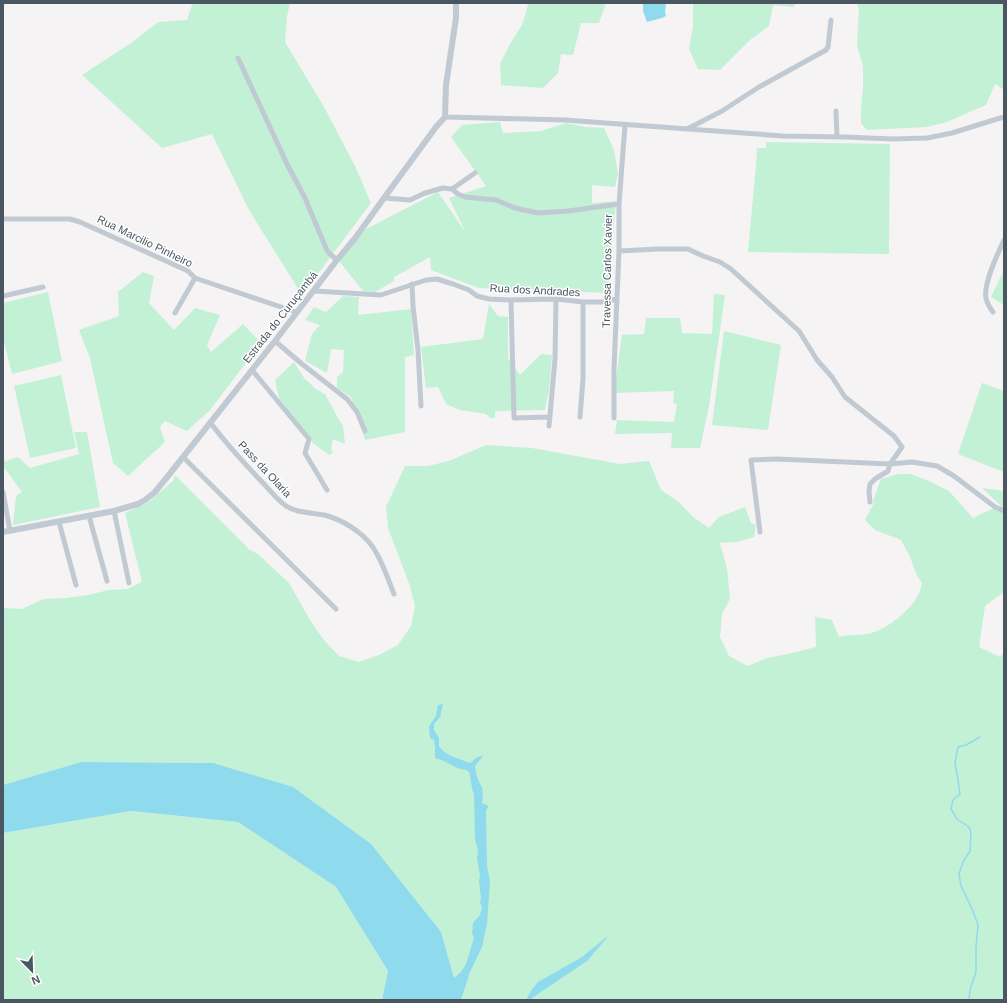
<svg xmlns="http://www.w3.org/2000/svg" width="1007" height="1003" viewBox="0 0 1007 1003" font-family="Helvetica,sans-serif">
	<rect width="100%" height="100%" fill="#f5f3f3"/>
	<path fill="#c3f1d5" d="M196 3H290L287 16 285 42 324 107 355 166 371 203 302 295 249 210 212 134 162 148 82 75 134 41 158 22 187 20 192 5Z
		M527 3H606L599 23H581L573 55 561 54 558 73 543 88 501 85 500 64 510 44 522 25 528 5Z
		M693 3H795L794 7 773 5 769 26 750 40 720 70 698 69 689 49 693 26Z
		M857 3H1004V90L995 84 986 105 947 122 926 127 867 130 861 123V109L863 88V66L857 46 859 10Z
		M500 122 503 133 541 131 566 123 586 127 604 128 614 150 618 173 615 187 592 185V203L616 201 608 293 479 288 431 270 430 257 394 277V281L375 292 363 291 339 261 366 229 438 192 466 233 449 198 486 186 451 137 462 125Z
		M766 142 890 144 889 241V254L748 252 756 165 757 148H766Z
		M1004 270V305L991 297Z
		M143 272 154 276 149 303 174 330 195 308 220 315 207 345 211 352 243 324 261 343 210 410 187 431 165 421 160 427 165 442 128 476 113 463 90 358 79 330 119 316 118 292Z
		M48 292 62 361 12 374 3 338V303Z
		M714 294 725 295 709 406 700 448H671L672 433 615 434 617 420 674 422 677 404 673 403 674 391 614 393 622 335 644 334 646 318H680L682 333 712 334Z
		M343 296 359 297 358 315 411 309 414 355 405 357V432L365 440 351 397 337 388V377L343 372 344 350 331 349 327 373 305 361 312 334 320 325 305 320 314 307 326 312Z
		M489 304 498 316 508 317V358L520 375 541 354 552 355 549 390 545 410 495 411V418H490L486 414 460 410 446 404 438 387 426 388 421 347 483 339Z
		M724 331 781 345 768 430 712 425Z
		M294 362 304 378 316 389 325 394 338 418 343 426 345 444 333 439 331 449 333 453 329 455 313 443 279 398 275 380Z
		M61 375 76 448 30 458 14 386Z
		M982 383 1004 391V472L958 454Z
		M74 432H87L100 507 13 525 16 496 22 492 3 466V462L18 457 30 468 79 454Z
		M486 445 532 448 620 464 649 461 661 490 679 502 693 517 709 528 719 517 745 507 751 523 756 525 754 537 737 542 720 543 727 569 730 599 722 614 720 637 729 656 748 666 767 658 792 653 816 647 815 617 832 620 839 637C849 634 857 636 867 634 884 632 911 610 918 595 920 592 921 587 922 583L917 576 910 557 901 540 875 530 865 520 873 505 874 498 881 479 898 474H911L931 482 949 491 973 518 985 512 1001 506 982 488 1004 491V592L985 606 979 647 1000 657 1004 653V1000H459L441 932 213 763 81 762 3 785V608L22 609 44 599 66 598 88 595 109 590 127 589 142 582 125 513 147 503 173 481 175 475 248 548H246L258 554 289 583 310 620 323 639 339 656 359 662 379 655 398 645 411 626 415 606 410 586 388 528 386 507 405 466H428L449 461Z
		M131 811 238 822 336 887 388 971 382 1000H3V833Z"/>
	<path fill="#90daee" d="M643 3H666L665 12 666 16 662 18 647 22 643 11Z
		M443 704 440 717 434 724V730L439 738V746L443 751 451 756 470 763 476 758 484 755 475 766 476 773 479 782 482 787 483 795 482 803 489 806 486 810 487 866 490 881 487 924 482 947 470 972 461 1000H382L388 971 336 887 238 822 131 811 3 833V785L81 762 213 763 293 787 371 844 441 932 454 978 461 972 466 964 474 938 472 933 473 923 480 915 482 907 480 903 481 898 479 881 480 875 477 859 478 850 475 839 474 794C471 787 471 779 469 772L466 770 457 768 444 761 435 758V747L434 740 430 738 429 726 436 716 438 705Z
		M608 936 606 939 587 961 532 998 531 1000H526L532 989 538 982 582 957Z"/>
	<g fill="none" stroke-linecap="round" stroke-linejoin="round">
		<path stroke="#90daee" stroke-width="1.5" d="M969 1000 970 990 976 972V947L978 925 973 911 961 886 959 874 963 862 970 851 971 832 969 827 957 819 951 809 953 800 960 794 958 780 955 763 958 747 966 745 980 737"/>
		<path stroke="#c1cad2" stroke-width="5" d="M238 58 287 164 305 198 326 248 329 253 337 260
			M836 111 837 137
			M445 117 565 120 688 129 783 136 845 137 893 139 927 138 952 133 997 119 1004 117
			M689 128 722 111 759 87 826 50 828 47 831 20
			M452 189 475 173
			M384 198 410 200 425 193 443 188 452 189 458 194 465 197 496 200 515 208 538 213 568 211 619 204
			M3 219H70L80 222 188 271 195 278 296 312
			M619 251 658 249H688L703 256 720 262 731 269 799 331 817 360 832 377 845 397 894 436 902 447 890 464 777 459 751 460 760 532
			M412 284 413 306 418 350 421 406
			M314 291 381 295 426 280 437 279 453 284 469 290 477 296 489 299 510 300 556 299 583 302H602L617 299
			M3 296 43 287
			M511 300 514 418 550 417
			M993 312C990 308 987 303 986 298 983 284 998 253 1004 240
			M175 313 195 278
			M275 341 302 364 347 399 357 412 365 431
			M252 370 309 439 305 453 327 490
			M580 417 583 379V302
			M614 418V368L619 251V204L625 125
			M210 422C226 444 244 463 262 482 270 490 277 500 286 506 298 514 314 512 328 516 347 522 368 536 377 554 384 567 389 581 394 594
			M549 426 555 359 556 299
			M183 457 336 609
			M3 492 10 531
			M870 502 869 491 870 484 875 479 888 471 890 464 912 462 937 466 954 476 995 507 1004 511
			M114 511 129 583
			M89 516 107 581
			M59 522 76 585"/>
		<path stroke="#c1cad2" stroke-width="6" d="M3 532 114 511 138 504 145 500 155 492 168 476 275 341 337 260 356 237 384 198 436 127 445 117 446 85 456 18V3"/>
	</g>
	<g text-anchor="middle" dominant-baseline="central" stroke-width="3" stroke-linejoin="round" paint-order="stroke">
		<g font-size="11" fill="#4a5661" stroke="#fff">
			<text transform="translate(145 241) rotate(26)">Rua Marcilio Pinheiro</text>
			<text transform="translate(607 271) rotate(-89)">Travessa Carlos Xavier</text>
			<text transform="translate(535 290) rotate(3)">Rua dos Andrades</text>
			<text transform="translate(280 317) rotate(-52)">Estrada do Curuçambá</text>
			<text transform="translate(265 469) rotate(47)">Pass da Olaria</text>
		</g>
	</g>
	<rect width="1007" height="1003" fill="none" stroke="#4a5661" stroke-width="8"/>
	<g transform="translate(32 971) rotate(157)" stroke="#ffffff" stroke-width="3" paint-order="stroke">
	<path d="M0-3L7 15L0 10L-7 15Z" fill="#4a5661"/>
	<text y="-6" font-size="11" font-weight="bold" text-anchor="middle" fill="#4a5661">N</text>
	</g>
</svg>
